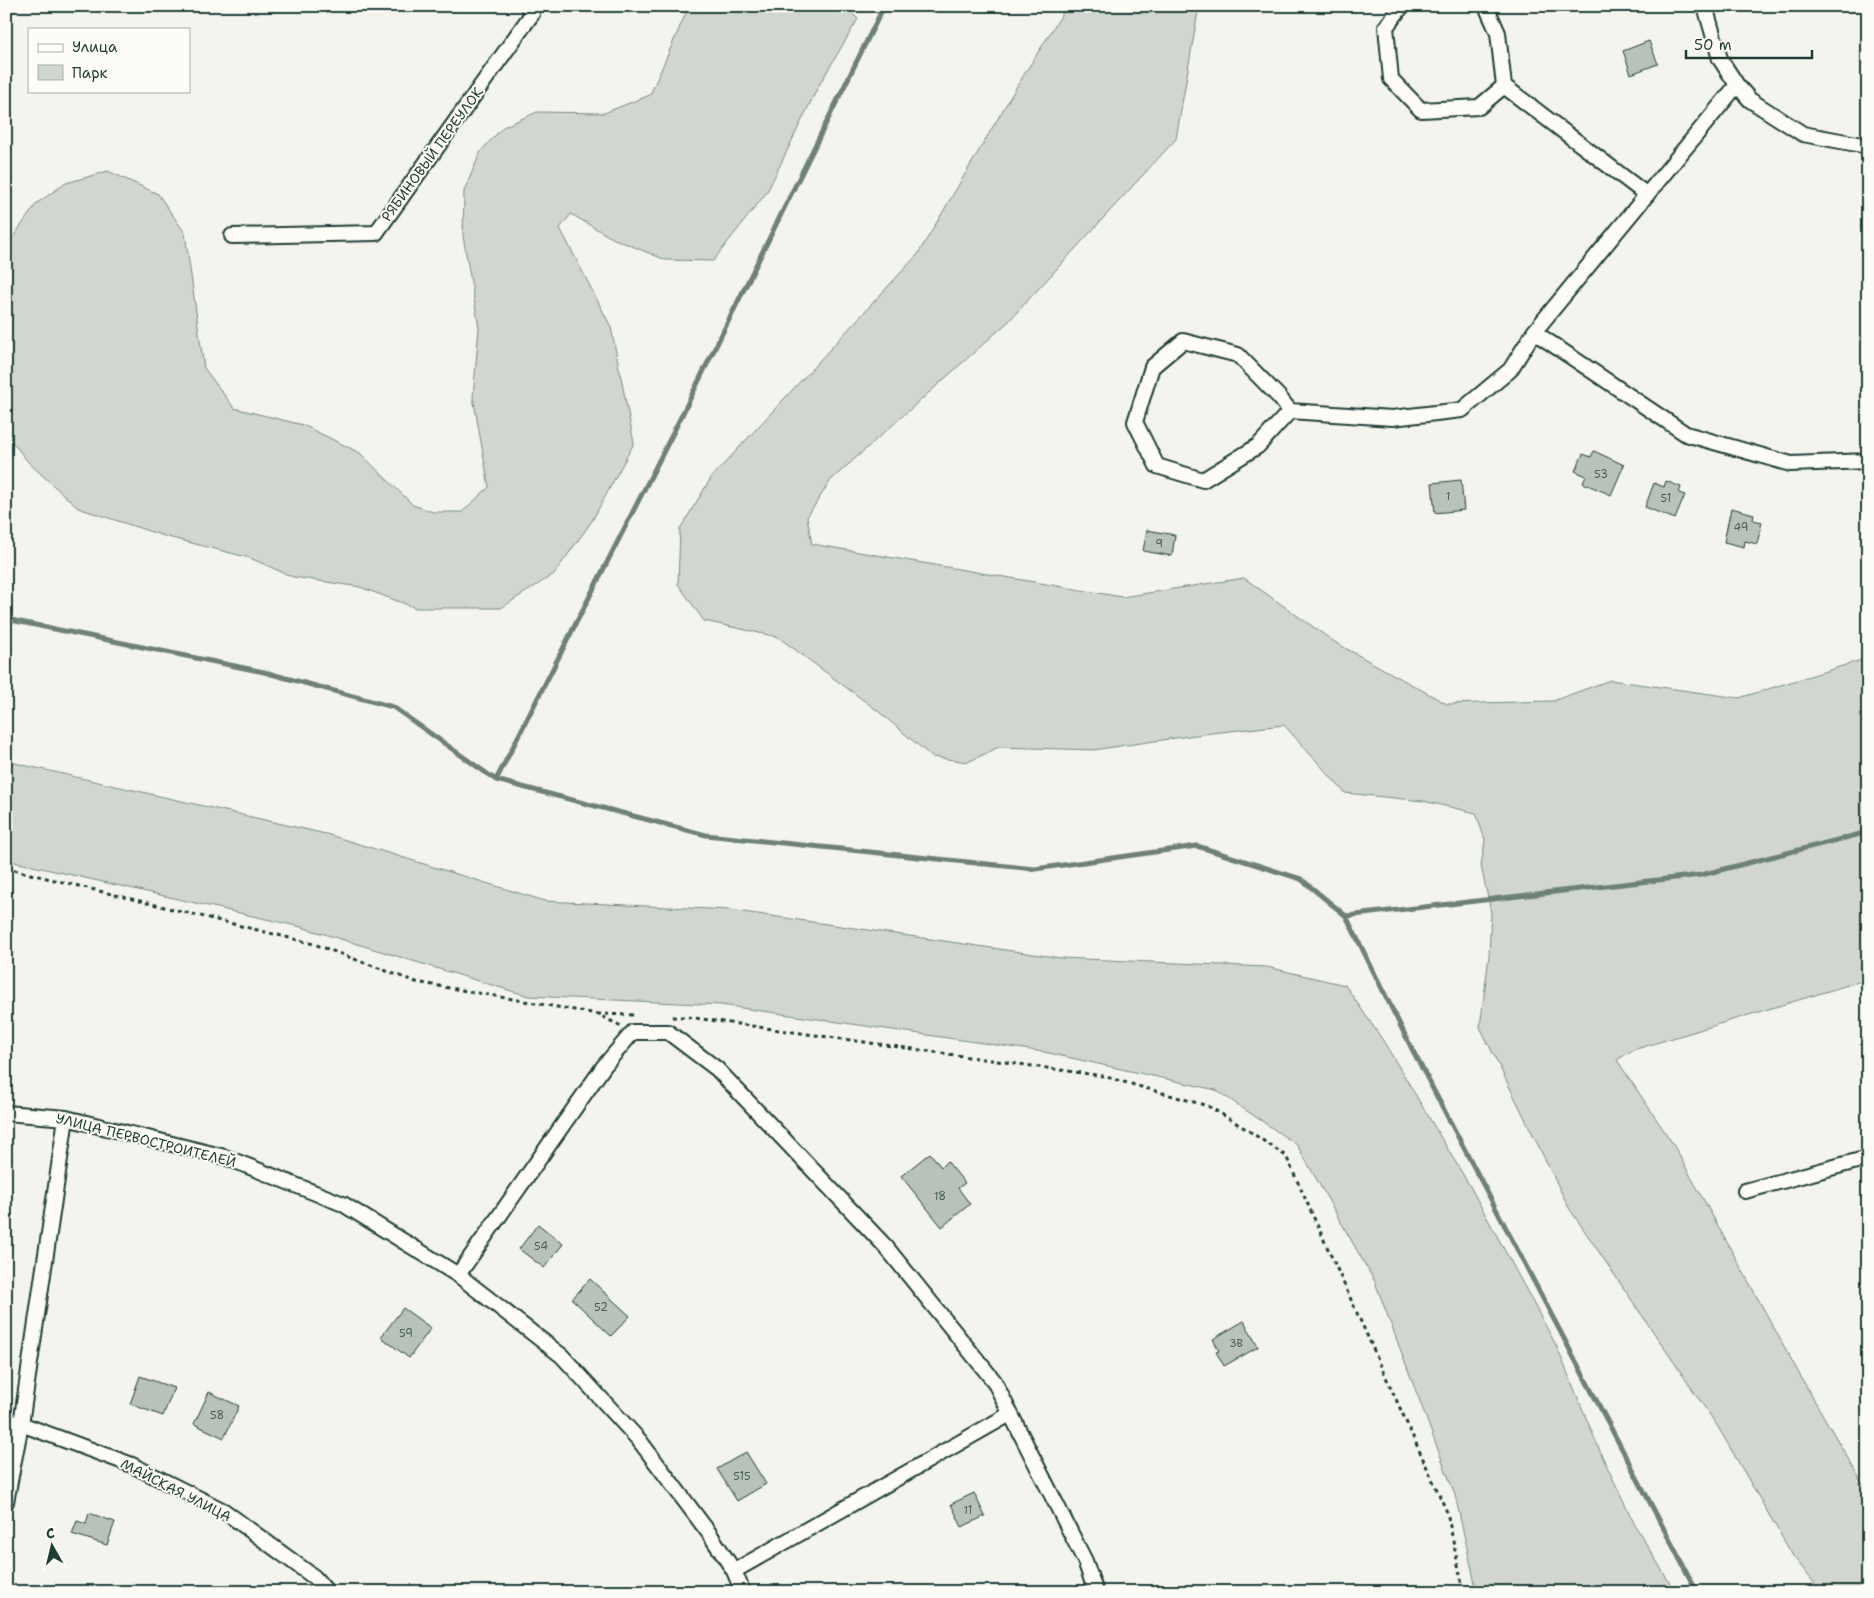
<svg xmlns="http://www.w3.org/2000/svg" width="1874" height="1598" viewBox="0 0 1874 1598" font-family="'Shantell Sans',sans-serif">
	<rect width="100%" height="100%" fill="#f4f4ef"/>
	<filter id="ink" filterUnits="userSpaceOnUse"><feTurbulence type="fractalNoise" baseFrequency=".02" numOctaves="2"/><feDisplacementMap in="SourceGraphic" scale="10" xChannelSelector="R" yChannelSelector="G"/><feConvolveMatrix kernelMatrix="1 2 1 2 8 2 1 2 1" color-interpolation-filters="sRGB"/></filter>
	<g filter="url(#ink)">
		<path fill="#d1d6d1" stroke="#788a82" d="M689 6H844L858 19 818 87 767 192 713 261 666 260 612 238 571 214 560 228 611 327 634 443 592 521 554 574 501 608H416L360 587 293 577 250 558 164 536 78 508 29 463 6 434V247L37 203 66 183 108 171 158 194 185 233 204 368 234 408 303 425 360 453 413 505 433 512H462L489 487 473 397 479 328 463 236 464 191 481 151 503 127 537 112 604 113 650 95Z
			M1067 6H1199L1176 139 1008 322 831 480 807 517 812 544 1122 597 1244 578 1336 643 1447 704 1553 701 1610 680 1739 698 1868 658V979L1633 1050 1617 1060 1673 1144 1802 1379 1868 1493V1592H1821L1793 1556 1718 1427 1569 1208 1480 1027 1489 956 1491 912 1481 866 1485 840 1476 813 1423 801 1345 793 1284 725 1203 734 1093 750 999 747 968 762 932 757 878 711 778 637 704 621 678 584 680 529 711 478 918 254 1017 86Z
			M6 761 326 834 545 901 730 910 1061 958 1267 967 1345 985 1384 1042 1471 1188 1556 1345 1602 1456 1636 1527 1675 1592H1477L1455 1495 1375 1282 1297 1145 1216 1090 1044 1052 721 1005 528 996 301 927 6 860Z"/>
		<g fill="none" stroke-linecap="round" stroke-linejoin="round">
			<path stroke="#6e8179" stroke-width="5" d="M6 619 264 672 393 707 496 780 706 835 1035 869 1197 846 1301 879 1346 916 1701 875 1868 832
				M496 780 673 433 884 6
				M1346 916 1412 1049 1697 1592"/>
		</g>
		<path fill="#b9c1bb" stroke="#1f3d34" d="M1649 41 1658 64 1631 74 1623 51Z
			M1594 451 1624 465 1611 495 1583 483 1586 476 1575 471 1583 454 1591 457Z
			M1461 480 1464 510 1435 513 1432 483Z
			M1666 481 1681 487 1679 493 1685 495 1675 519 1645 507 1654 483 1664 487Z
			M1731 508 1754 514 1753 520 1762 522 1757 544 1745 541 1744 547 1724 542Z
			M1147 530 1175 535 1172 556 1143 551Z
			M930 1153 941 1167 947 1161 965 1183 958 1188 970 1204 942 1227 901 1176Z
			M538 1224 563 1244 544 1268 519 1249Z
			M590 1279 630 1316 611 1336 572 1299Z
			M403 1308 431 1328 409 1358 381 1337Z
			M1244 1321 1258 1347 1224 1366 1216 1352 1219 1351 1213 1339Z
			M140 1376 174 1388 163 1416 130 1404Z
			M209 1392 239 1406 224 1438 194 1424Z
			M746 1452 766 1484 737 1501 717 1469Z
			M974 1493 985 1516 962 1527 951 1504Z
			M89 1513 115 1522 107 1545 72 1534 77 1521 86 1524Z"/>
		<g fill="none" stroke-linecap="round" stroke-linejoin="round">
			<defs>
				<path id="minor" d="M1402 6 1386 27 1391 79 1421 110 1479 107 1504 86
					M1486 6 1498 33 1504 86 1647 195
					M1705 6 1720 59 1737 85 1750 100 1803 134 1862 145 1868 144
					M232 236 376 233 532 14 528 6
					M1534 332 1686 434 1791 464 1868 461
					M1290 411 1258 446 1203 480 1157 466 1135 422 1152 367 1183 341 1238 355 1279 397 1290 411 1392 418 1462 410 1510 370 1534 332 1737 85
					M6 1113 66 1118 225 1157 343 1204 458 1275 562 1356 639 1440 709 1533 734 1571 743 1592
					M1745 1191 1868 1158
					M458 1275 604 1066 633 1032H668L717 1069 886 1247 994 1381 1085 1561 1096 1592
					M6 1422 21 1424 132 1465 224 1511 314 1577 327 1592
					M6 1502 21 1424 66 1118
					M734 1571 1010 1414"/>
			</defs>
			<use href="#minor" stroke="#1f3d34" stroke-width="18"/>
			<path stroke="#1f3d34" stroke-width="3" stroke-dasharray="4 4" stroke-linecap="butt" d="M6 868 314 944 416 982 597 1014 621 1026
				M597 1014 635 1015
				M672 1017H688L1103 1076 1208 1106 1246 1129 1286 1156 1447 1512 1461 1579V1592"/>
			<use href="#minor" stroke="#fdfcf7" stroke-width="14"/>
		</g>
	</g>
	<g text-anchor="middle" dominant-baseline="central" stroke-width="4" stroke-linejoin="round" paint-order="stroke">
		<g font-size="11" fill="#465e56">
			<text x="1601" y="474">53</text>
			<text x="1448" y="496">1</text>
			<text x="1666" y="498">51</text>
			<text x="1741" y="527">49</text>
			<text x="1159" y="543">9</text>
			<text x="940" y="1196">18</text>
			<text x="541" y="1246">54</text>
			<text x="601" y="1307">52</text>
			<text x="406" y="1333">59</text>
			<text x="1236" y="1343">3В</text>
			<text x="217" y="1415">58</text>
			<text x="742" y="1476">515</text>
			<text x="968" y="1510">11</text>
		</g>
		<g font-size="14" fill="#1f3d34" stroke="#fdfcf7">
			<text transform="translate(432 154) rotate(-54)">РЯБИНОВЫЙ ПЕРЕУЛОК</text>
			<text transform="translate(146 1140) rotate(14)">УЛИЦА ПЕРВОСТРОИТЕЛЕЙ</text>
			<text transform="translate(176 1490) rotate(27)">МАЙСКАЯ УЛИЦА</text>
		</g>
	</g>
	<rect width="1874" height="1598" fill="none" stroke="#fdfcf7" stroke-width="25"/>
	<rect x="12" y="12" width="1849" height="1573" fill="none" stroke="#1f3d34" stroke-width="2" filter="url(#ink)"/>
	<rect x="28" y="28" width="162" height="65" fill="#fdfcf7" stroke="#a4b0a9"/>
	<rect x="38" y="44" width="25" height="8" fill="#fdfcf7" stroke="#a4b0a9"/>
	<text x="72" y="52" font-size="15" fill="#1f3d34">Улица</text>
	<rect x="38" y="65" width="25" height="15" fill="#d1d6d1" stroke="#a4b0a9"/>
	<text x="72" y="78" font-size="15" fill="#1f3d34">Парк</text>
	<g transform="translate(52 1546) rotate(352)" stroke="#fdfcf7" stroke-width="4" paint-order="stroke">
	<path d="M0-4L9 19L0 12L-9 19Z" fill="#1f3d34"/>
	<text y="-8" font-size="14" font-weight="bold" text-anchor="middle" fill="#1f3d34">С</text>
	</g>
	<path d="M1686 50v8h126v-8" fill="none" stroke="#1f3d34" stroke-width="2.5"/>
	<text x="1694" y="50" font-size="15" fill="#1f3d34" stroke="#fdfcf7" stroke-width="4" paint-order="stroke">50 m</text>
</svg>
